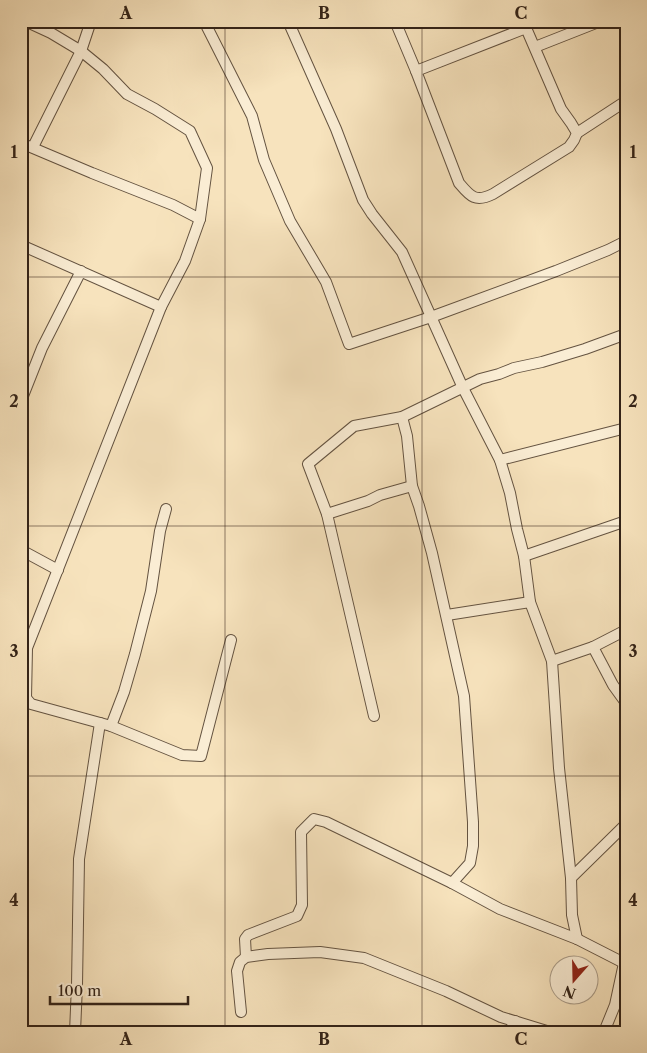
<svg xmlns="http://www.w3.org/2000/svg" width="647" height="1053" viewBox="0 0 647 1053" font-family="'Libre Caslon Text',serif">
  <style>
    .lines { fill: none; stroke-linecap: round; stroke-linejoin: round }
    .minor-casing { stroke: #645341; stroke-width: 12 }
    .minor { stroke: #faedd4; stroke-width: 10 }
    .grid { fill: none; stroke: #332318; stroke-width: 1; stroke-opacity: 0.55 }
    .neatline { fill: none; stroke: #332318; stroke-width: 2 }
    .grid-label { font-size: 16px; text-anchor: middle; font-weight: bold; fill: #332318 }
  </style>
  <rect width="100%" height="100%" fill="#f7e3bd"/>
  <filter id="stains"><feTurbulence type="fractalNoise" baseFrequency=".004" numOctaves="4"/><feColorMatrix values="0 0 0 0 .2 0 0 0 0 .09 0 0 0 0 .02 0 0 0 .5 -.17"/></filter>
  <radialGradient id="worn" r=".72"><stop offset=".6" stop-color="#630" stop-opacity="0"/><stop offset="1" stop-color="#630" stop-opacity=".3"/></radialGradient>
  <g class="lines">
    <g class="minor-casing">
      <g id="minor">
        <polyline points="25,21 51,33 81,51 103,69 127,94 155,109 190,131 207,168 200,219 185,261 161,307 27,648 26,698 31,704 111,726 182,755 201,756 231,640"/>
        <polyline points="204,21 252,116 264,160 290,221 326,282 349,344 431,317 556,271 608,250 626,241"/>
        <polyline points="288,21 336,129 363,200 372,214 402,252 463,388 500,460 510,493 517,529 524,556 530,602 552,661 559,768 571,878 572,915 577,939"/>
        <path d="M395 21 416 71 459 183C470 196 475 203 493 194L569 147 574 140 577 133 571 123 561 109 523 21"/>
        <polyline points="535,47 601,21"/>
        <polyline points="416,71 526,28"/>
        <polyline points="577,133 626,101"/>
        <polyline points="21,143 92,173 173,205 200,219"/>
        <polyline points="33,147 81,51 91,21"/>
        <polyline points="21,245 161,307"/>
        <polyline points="21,401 42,348 81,271"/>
        <polyline points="402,417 407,436 412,486 419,506 432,553 464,696 473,822 473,846 470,863 452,883"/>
        <polyline points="500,460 626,428"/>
        <polyline points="327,514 368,501 380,495 412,486"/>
        <polyline points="21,550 58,570"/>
        <polyline points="524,556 626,521"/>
        <polyline points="447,615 530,602"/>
        <polyline points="593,647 613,685 626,703"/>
        <polyline points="552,661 593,647 626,630"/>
        <polyline points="374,716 327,514 308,464 354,426 402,417 480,379 499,374 514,368 542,362 585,349 626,334"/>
        <polyline points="111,726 124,692 135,654 151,591 160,531 166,509"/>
        <polyline points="571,878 626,824"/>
        <polyline points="246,957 245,939 248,935 297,916 302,905 301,832 314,819 326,822 452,883 500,909 577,939 624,963"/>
        <polyline points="241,1012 237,971 240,962 246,957 268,954 320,952 364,958 446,991 501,1017 550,1032"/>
        <polyline points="75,1032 77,985 79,859 100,723"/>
        <polyline points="509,1032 515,1021"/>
        <polyline points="604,1032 615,1005 624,963 626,960"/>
      </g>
    </g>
    <use href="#minor" class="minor"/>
  </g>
  <path class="grid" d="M225 21V1032M422 21V1032M21 277H626M21 526H626M21 776H626"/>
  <rect width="647" height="1053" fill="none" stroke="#f7e3bd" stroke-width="55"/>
  <g transform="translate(574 980) rotate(200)"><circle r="24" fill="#faedd4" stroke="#aa9c89"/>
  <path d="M0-4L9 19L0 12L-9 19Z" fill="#8f2418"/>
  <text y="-8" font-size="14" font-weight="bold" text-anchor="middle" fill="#332318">N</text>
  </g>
  <path d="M50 996v8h138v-8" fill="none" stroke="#332318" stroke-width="2.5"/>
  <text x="58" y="996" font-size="15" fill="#332318" stroke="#faedd4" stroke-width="4" paint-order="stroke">100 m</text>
  <rect x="28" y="28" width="592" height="998" class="neatline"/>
  <g class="grid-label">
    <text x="126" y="19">A</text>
    <text x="324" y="19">B</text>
    <text x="521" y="19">C</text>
    <text x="14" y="158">1</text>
    <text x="633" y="158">1</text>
    <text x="14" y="407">2</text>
    <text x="633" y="407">2</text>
    <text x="14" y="657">3</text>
    <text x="633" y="657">3</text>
    <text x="14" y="906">4</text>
    <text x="633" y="906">4</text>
    <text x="126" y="1045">A</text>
    <text x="324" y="1045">B</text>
    <text x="521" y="1045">C</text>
  </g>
  <rect width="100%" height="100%" filter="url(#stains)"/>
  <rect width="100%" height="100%" fill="url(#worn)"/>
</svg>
